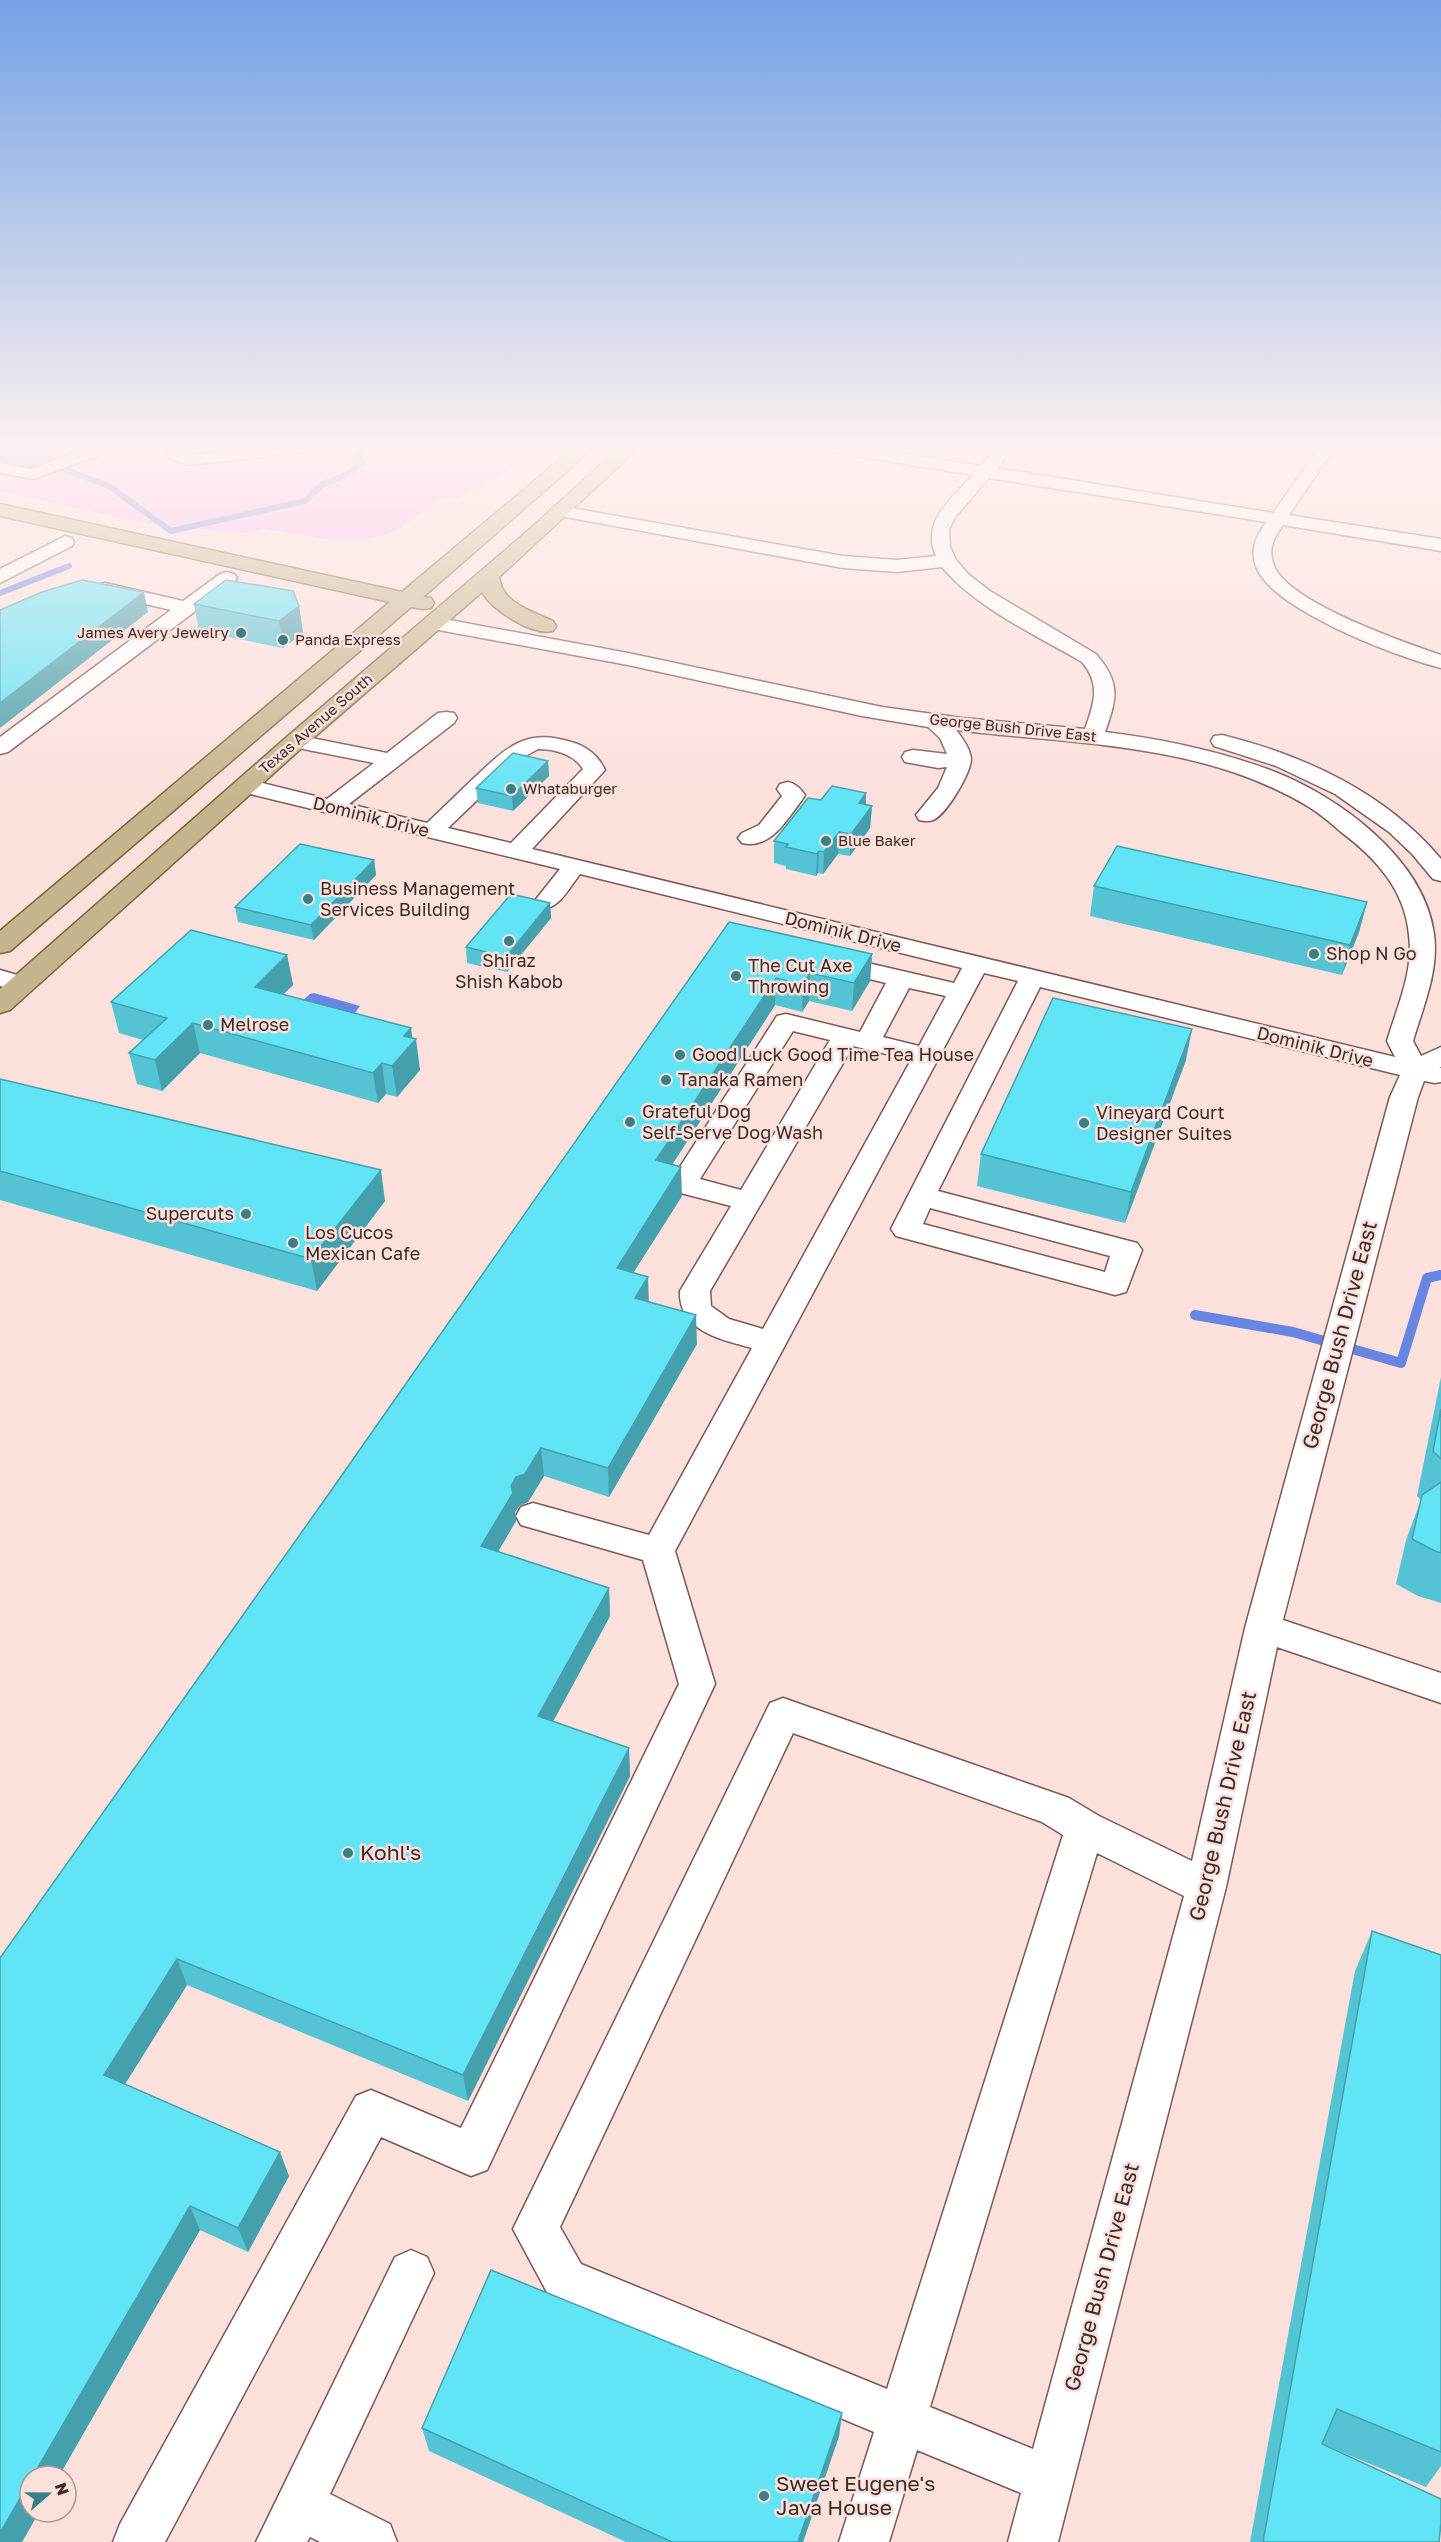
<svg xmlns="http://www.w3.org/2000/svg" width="1441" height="2542" viewBox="0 0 1441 2542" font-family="'Golos Text',sans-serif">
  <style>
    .green { fill: #ffb7fb }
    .water { fill: #6786e4 }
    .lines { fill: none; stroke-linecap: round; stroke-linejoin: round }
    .stream-far1 { stroke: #6786e4; stroke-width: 6 }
    .stream { stroke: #6786e4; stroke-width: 10 }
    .minor-casing { stroke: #7e5953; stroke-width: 3 }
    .major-casing { stroke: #7b653a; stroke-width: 3 }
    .minor { fill: #fff; fill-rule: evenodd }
    .major { fill: #c5b58e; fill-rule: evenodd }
    .wall { fill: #54c4d4 }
    .shaded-wall { fill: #45a0ad }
    .building { fill: #62e4f7; stroke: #45a0ad; stroke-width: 1.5 }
    .poi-dot { fill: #387f8a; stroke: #fbe0dc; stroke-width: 2 }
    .labels { text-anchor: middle; stroke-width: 5; stroke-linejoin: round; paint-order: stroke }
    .far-poi-label { font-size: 15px; fill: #3b2b28; stroke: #fbe0dc; text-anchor: start }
    .far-street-label { font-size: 15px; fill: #3b2b28; stroke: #fbe0dc }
    .street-label { font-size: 18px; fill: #3b2b28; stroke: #fbe0dc }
    .poi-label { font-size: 18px; fill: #3b2b28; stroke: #fbe0dc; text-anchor: start }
    .near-street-label { font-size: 21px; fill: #3b2b28; stroke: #fbe0dc }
    .near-poi-label { font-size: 21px; fill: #3b2b28; stroke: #fbe0dc; text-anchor: start }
  </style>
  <rect width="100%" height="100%" fill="#fbe0dc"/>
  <polygon class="green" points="0,445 546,445 530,458 461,497 440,499 394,532 362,540 331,540 265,529 246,533 149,524 0,491"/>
  <g class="water">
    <path d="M0 445H25L29 451 49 453 55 459C41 477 17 466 0 460Z"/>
    <polygon points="314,993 360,1006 348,1022 295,1007 310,994"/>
  </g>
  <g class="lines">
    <g class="stream-far1">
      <polyline points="66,470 109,486 171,531 305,501 321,485 345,475 362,463 357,452 368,445"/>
      <polyline points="0,593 69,566"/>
    </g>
    <polyline class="stream" points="1195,1315 1293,1332 1401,1363 1427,1278 1441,1275"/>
    <g class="minor-casing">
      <g id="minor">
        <polygon points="95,445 118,445 116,449 34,479 0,473 0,463 32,469"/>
        <polygon points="176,445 194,445 187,453 191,455 280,445 333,445 331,449 325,450 189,465 170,458 167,454"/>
        <path d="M811 445H850L981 466 999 445H1016L997 468 1273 513 1321 445H1337L1289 515 1441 539V551L1283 525C1273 539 1267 551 1275 568 1293 604 1403 642 1441 655V668C1397 657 1276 611 1257 569 1249 550 1256 537 1266 522L989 478 956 516 949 529 950 547 956 560 968 574 990 591 1096 654C1121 683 1117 698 1105 732 1161 739 1216 750 1270 770 1337 795 1424 858 1434 934 1439 971 1423 1007 1413 1041L1421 1056 1441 1047V1067L1439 1068H1441V1082L1435 1083 1424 1081 1418 1097 1283 1620 1441 1673V1703L1277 1647 1226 1887 1058 2542H1008L1021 2493 917 2450 889 2542H839L874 2432 549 2296 513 2229 770 1703 783 1698 1069 1798 1099 1816 1192 1861 1245 1628 1390 1097 1400 1075 1040 987 938 1191 1137 1243 1142 1250 1126 1292 1115 1295 896 1236 891 1229 1018 981 984 973 675 1551 715 1684 487 2170 471 2176 381 2137 165 2542H113L120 2524 356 2096 371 2090 461 2128 679 1684 643 1560 521 1525 516 1516 521 1507 533 1503 649 1535 752 1348C722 1340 678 1331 680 1291L731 1206 673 1191 669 1184 777 1016 786 1014 860 1032 886 983 824 968 820 963 824 958 833 955 954 983 962 968 580 874C568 889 558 913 536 908L533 903 560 869 238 791 235 786 238 781 246 779 327 799 374 763 288 746 285 741 288 736 296 735 387 753 438 713 446 712 454 713 457 718 454 723 349 804 427 823C443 808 458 793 474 778 505 749 525 727 571 742 586 746 598 755 605 770L532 849 1395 1057 1387 1041C1397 1007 1414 971 1409 935 1405 890 1376 858 1341 832 1331 823 1320 814 1309 807 1202 742 1076 745 956 730 962 738 970 748 971 759 971 773 946 815 933 820 928 822 924 821 919 820L916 815 938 788 947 767 938 768 905 762 902 757 905 752 913 750 947 754 940 738 928 727 862 716 628 665 433 629 426 627 423 623 426 619 433 617 628 653 882 707 962 718 1085 729C1094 704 1101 684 1082 662 1037 636 975 607 942 567L897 572 843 568 560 516 554 515 551 511 554 507 560 506 843 556 897 560 936 556C921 521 951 499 973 475L819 450 813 449ZM538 749C554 749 574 754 583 769L511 843 448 828 520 759ZM909 988 946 996 919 1046 883 1037ZM793 1031 830 1040 741 1190 700 1179ZM853 1046 911 1060 763 1329 729 1319 711 1306 710 1291ZM930 1208 1110 1256 1105 1272 923 1224ZM793 1733 1042 1822 1063 1835 887 2389 581 2264 560 2227ZM1097 1853 1184 1896 1033 2449 930 2407Z"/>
        <polygon points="65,536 72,538 74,542 72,546 0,583 0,569"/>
        <polygon points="227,572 234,574 237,578 234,582 8,752 0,754 0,737 171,610 98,593 95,589 98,585 105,583 183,601 220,574"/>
        <path d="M1222 735C1304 755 1386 793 1441 859V881L1433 879 1412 854 1389 832 1335 794 1276 766 1214 746 1211 741 1214 736Z"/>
        <path d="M788 782C796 784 800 788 805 795L802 800C787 819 771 850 742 843L738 838 742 833 759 825 782 796 777 789 780 784Z"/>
        <polygon points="0,970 31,979 35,984 31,989 22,992 0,986"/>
        <polygon points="411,2250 427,2257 434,2273 330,2494 390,2524 397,2542 320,2542 310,2537 307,2542 256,2542 395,2257"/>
      </g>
    </g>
    <g class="major-casing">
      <g id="major">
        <polygon points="577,445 597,445 423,597 431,598 434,603 431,608 423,609 411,607 10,951 0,953 0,931 390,602 0,516 0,504 402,592"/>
        <path d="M622 445H642L499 577C502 603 531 611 553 621L556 626 553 631C532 636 492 610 482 592L304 746 10 1010 0 1013V989L288 736 530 529Z"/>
      </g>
    </g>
    <use href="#minor" class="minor"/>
    <use href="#major" class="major"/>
  </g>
  <g class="wall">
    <polygon points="194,604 299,606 303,633 283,648 199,631"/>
    <polygon points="548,761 549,776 513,811 478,803 476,788"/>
    <polygon points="866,793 866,804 872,806 870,828 850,856 838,854 823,874 818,873 816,876 786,869 786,866 774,863 774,841 821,800"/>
    <polygon points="374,860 376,875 314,940 238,922 235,907"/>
    <polygon points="1094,886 1367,902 1359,932 1342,975 1090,916"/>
    <polygon points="550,903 551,918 507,972 467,963 466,947"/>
    <polygon points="729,922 872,954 870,981 852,1011 809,1001 802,1012 775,1005 672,1165 682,1196 633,1273 649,1302 697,1344 609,1497 544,1476 528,1502 519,1506 515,1512 516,1521 498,1552 609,1588 610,1616 553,1721 629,1748 630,1776 468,2101 187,1985 125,2084 289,2176 248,2252 200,2230 59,2476 30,2476 39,2512 22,2542 0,2542 0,1958 328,1495"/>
    <polygon points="287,955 293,985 283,994 412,1038 420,1070 397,1097 386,1094 378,1103 200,1053 162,1091 137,1084 129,1053 143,1040 119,1033 111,1002"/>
    <polygon points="1186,1060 1125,1223 977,1186 981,1154"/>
    <polygon points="0,1079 385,1201 317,1291 0,1200"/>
    <polygon points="1441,1377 1441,1603 1418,1596 1396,1584 1406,1540 1421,1500 1417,1496"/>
    <polygon points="1372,1931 1441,1955 1441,2466 1426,2487 1329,2447 1439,2542 1250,2542 1355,1971"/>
    <polygon points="842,2413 839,2436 803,2542 626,2542 429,2451 422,2428"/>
  </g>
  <g class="shaded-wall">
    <polygon points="144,592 148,612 0,728 0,703"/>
    <polygon points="299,606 303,633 283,648 279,621"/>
    <polygon points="548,761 549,776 513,811 512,796"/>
    <polygon points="866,793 865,814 872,806 870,828 850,856 851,834 859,803"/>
    <polygon points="839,832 838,854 823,874 824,852"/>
    <polygon points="819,851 818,873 816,876 817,854"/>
    <polygon points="374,860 376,875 314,940 311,925"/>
    <polygon points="1367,902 1359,932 1342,975 1350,945"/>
    <polygon points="550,903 551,918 507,972 506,957"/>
    <polygon points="872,954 870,981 852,1011 854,983"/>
    <polygon points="287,955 293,985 260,1017 255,987"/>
    <polygon points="810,973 809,1001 802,1012 803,984"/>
    <polygon points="776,978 775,1005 657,1188 656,1160"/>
    <polygon points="193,1023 200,1053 162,1091 155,1060"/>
    <polygon points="411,1028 413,1043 416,1039 420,1070 397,1097 392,1066 404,1036"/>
    <polygon points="1192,1029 1186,1060 1125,1223 1131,1192"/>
    <polygon points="382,1063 386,1094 378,1103 373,1073"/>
    <polygon points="681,1167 682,1196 618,1297 617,1268"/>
    <polygon points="381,1170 385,1201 317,1291 311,1259"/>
    <polygon points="648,1277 649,1305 635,1298"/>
    <polygon points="696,1315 697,1344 609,1497 608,1468"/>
    <polygon points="541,1448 544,1476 528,1502 519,1506 515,1512 516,1521 484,1575 481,1546 516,1477"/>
    <polygon points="609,1588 610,1616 541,1744 538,1716"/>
    <polygon points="629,1748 630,1776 468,2101 463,2075"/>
    <polygon points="177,1959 187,1985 115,2100 104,2075"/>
    <polygon points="280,2152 289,2176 248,2252 238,2228"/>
    <polygon points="190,2206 200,2230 59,2476 33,2476"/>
    <polygon points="842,2413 839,2436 803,2542 798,2542"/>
    <polygon points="30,2481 30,2512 39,2512 22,2542 0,2542 0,2533"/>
  </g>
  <g class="building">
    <polygon points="82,580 144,592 0,703 0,610 42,592"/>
    <polygon points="226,580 293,591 299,606 279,621 194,604"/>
    <polygon points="513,753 548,761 512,796 476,788"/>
    <polygon points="832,786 866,793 859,803 872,806 851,834 839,832 824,852 819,851 817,854 786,847 788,844 774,841 808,798 821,800"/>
    <polygon points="300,844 374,860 311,925 235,907"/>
    <polygon points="1117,846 1367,902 1350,945 1094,886"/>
    <polygon points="511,894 550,903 506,957 466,947"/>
    <polygon points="729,922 872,954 854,983 810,973 803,984 776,978 656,1160 681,1167 617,1268 648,1277 635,1298 696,1315 608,1468 541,1448 525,1474 516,1477 511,1486 513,1493 481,1546 609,1588 538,1716 629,1748 463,2075 177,1959 104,2075 280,2152 238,2228 190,2206 33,2476 30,2476 30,2481 0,2533 0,1958 328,1495"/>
    <polygon points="191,930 287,955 255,987 411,1028 404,1036 416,1039 392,1066 382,1063 373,1073 193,1023 155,1060 129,1053 167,1018 111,1002"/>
    <polygon points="1053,998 1192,1029 1131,1192 981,1154"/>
    <polygon points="0,1079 381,1170 311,1259 0,1171"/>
    <polygon points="1441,1409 1441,1459 1433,1451"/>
    <polygon points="1441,1482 1441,1553 1435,1551 1412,1539 1422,1495"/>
    <polygon points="1372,1931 1441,1955 1441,2452 1337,2409 1322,2444 1441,2499 1441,2523 1439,2542 1263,2542"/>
    <polygon points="491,2270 842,2413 798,2542 672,2542 422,2428"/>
  </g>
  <linearGradient id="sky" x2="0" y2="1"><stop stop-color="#74a2e6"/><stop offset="0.56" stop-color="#fdf1ef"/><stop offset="1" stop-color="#fdf1ef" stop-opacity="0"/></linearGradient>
  <rect width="1441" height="801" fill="url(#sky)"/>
  <g class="poi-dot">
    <circle cx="241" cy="633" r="6"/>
    <circle cx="283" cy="640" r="6"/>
    <circle cx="511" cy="789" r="6"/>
    <circle cx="826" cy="841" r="6"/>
    <circle cx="308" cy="899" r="6"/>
    <circle cx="509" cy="941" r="6"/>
    <circle cx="1314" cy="954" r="6"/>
    <circle cx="736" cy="976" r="6"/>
    <circle cx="208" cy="1025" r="6"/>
    <circle cx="680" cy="1055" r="6"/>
    <circle cx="666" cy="1080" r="6"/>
    <circle cx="630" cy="1122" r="6"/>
    <circle cx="1084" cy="1123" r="6"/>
    <circle cx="246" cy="1214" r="6"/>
    <circle cx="293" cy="1243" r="6"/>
    <circle cx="348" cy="1853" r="6"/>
    <circle cx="764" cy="2496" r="6"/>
  </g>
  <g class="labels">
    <g class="far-poi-label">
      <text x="229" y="638" text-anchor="end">James Avery Jewelry</text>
      <text x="295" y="645">Panda Express</text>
      <text x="523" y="794">Whataburger</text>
      <text x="838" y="846">Blue Baker</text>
    </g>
    <g class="far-street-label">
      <text transform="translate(316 724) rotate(-41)" y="5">Texas Avenue South</text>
      <text transform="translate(1013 728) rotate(6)" y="5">George Bush Drive East</text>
    </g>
    <g class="street-label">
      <text transform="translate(371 817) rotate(14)" y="6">Dominik Drive</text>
      <text transform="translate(843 932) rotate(14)" y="6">Dominik Drive</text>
      <text transform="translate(1315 1047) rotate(14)" y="6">Dominik Drive</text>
    </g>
    <g class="poi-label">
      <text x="320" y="895">Business Management<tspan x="320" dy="21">Services Building</tspan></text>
      <text x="1326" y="960">Shop N Go</text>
      <text x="509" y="967" text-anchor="middle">Shiraz<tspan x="509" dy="21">Shish Kabob</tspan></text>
      <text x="748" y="972">The Cut Axe<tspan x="748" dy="21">Throwing</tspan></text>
      <text x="220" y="1031">Melrose</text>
      <text x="692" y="1061">Good Luck Good Time Tea House</text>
      <text x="678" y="1086">Tanaka Ramen</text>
      <text x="642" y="1118">Grateful Dog<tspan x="642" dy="21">Self-Serve Dog Wash</tspan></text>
      <text x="1096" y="1119">Vineyard Court<tspan x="1096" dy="21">Designer Suites</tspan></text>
      <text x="234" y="1220" text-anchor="end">Supercuts</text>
      <text x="305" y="1239">Los Cucos<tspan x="305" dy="21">Mexican Cafe</tspan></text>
    </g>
    <g class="near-street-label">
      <text transform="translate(1340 1335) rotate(-75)" y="7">George Bush Drive East</text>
      <text transform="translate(1223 1806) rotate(-77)" y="7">George Bush Drive East</text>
      <text transform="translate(1102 2277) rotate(-75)" y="7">George Bush Drive East</text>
    </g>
    <g class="near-poi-label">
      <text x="360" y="1860">Kohl's</text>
      <text x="776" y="2491">Sweet Eugene's<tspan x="776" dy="24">Java House</tspan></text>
    </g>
  </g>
  <g transform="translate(48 2494) rotate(70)"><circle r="28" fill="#fbe0dc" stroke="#ae9894" stroke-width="1.5"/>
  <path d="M0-4.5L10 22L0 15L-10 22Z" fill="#387f8a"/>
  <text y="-9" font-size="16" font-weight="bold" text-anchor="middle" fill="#3b2b28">N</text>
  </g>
</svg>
